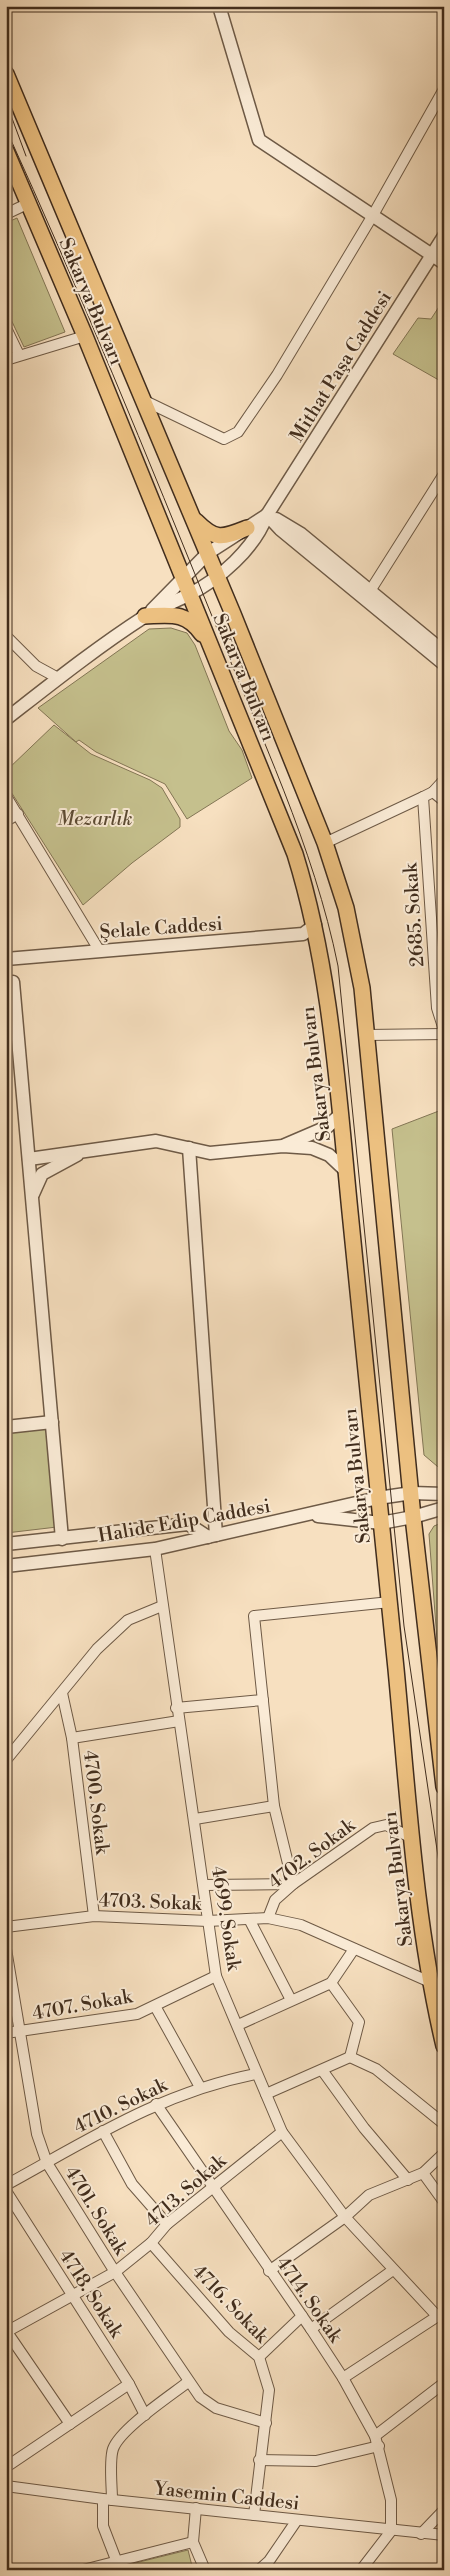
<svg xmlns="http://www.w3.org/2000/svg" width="450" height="2576" viewBox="0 0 450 2576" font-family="'Libre Bodoni',serif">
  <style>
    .green { fill: #c5c08d; stroke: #837655 }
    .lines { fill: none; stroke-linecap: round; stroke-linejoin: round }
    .minor-casing { stroke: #6e5a46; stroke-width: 12 }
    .tertiary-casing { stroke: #6e5a46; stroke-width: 15 }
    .primary-casing { stroke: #412d1d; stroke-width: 18 }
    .minor { stroke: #faebd6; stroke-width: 10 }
    .tertiary { stroke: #faebd6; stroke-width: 12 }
    .primary { stroke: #ecc080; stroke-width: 15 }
    .tram { stroke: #412d1d; stroke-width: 1 }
    .labels { text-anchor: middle; stroke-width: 4; stroke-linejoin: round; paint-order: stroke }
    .street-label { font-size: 19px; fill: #412d1d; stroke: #faebd6 }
    .park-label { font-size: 19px; font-style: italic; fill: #5b4a33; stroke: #faebd6 }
  </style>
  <rect width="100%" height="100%" fill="#f7e0c0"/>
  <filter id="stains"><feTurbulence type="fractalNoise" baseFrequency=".004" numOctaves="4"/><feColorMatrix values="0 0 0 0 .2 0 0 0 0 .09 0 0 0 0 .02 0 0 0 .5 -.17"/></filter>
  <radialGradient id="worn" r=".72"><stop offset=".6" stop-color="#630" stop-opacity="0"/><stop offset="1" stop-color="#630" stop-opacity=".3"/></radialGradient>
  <g class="green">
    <polygon points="17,218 65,332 24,347 6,309 6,223"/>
    <polygon points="444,299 444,383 393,354 418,318 431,319"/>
    <polygon points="171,628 187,633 195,645 229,731 242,750 252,778 187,819 165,784 96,752 79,740 76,742 38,708 149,629"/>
    <polygon points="54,725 91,754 150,780 162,788 180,819 180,827 132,863 83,905 6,784 6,771"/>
    <polygon points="444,1109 444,1472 424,1455 392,1129"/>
    <polygon points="44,1424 48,1429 57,1527 6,1533 6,1428"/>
    <polygon points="444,1522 444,1693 441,1693 429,1534 434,1526"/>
    <polygon points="188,2550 193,2570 129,2570 127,2565"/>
  </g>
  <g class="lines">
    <g class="minor-casing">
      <g id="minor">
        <polyline points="6,214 29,203"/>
        <polyline points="6,328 19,355"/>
        <polyline points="6,360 85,336"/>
        <polyline points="143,400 224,439 238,432 277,375 373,215 444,89"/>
        <polyline points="370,591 444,474"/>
        <polyline points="6,636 36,666 58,678"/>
        <polyline points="433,792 444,801"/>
        <polyline points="6,796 99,950"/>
        <polyline points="423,797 437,1008 444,1030"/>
        <polyline points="6,821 18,814"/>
        <polyline points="325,843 423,797 433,792 444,780"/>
        <polyline points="367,1035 444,1034"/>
        <polyline points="155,1549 216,1976 282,2132 345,2217 438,2317"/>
        <polyline points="62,1693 72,1738 94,1916"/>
        <polyline points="176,1708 263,1700"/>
        <polyline points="72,1738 179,1721"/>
        <polyline points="6,1760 97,1649 128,1620 162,1606"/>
        <polyline points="195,1819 274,1806"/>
        <polyline points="204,1885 293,1884 274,1806 254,1616 390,1602"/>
        <polyline points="268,1918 275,1900 293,1884 373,1828 386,1825 412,1838"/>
        <polyline points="249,1919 291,2000"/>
        <polyline points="6,1927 94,1916 208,1921 268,1918 301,1925 430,1982"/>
        <polyline points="6,1949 37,2134 47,2163 115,2272 200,2397 216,2408 266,2423"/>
        <polyline points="331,1983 359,2022 350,2057"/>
        <polyline points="155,2006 200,2087"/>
        <polyline points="238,2025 331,1983 354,1949"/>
        <polyline points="6,2033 137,2014 216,1976"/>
        <polyline points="350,2057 376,2069 444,2124"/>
        <polyline points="322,2070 364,2128 408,2180"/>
        <polyline points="266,2094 350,2057"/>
        <polyline points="156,2104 311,2329 343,2378 375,2436 391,2500 391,2531 361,2570"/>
        <polyline points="103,2131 132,2184 167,2224"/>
        <polyline points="423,2173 444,2202"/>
        <path d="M6 2185C90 2139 160 2093 256 2074"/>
        <polyline points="6,2191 129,2384 145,2415"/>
        <polyline points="151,2243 229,2332 259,2357 269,2390 254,2515"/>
        <polyline points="269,2271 345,2217 369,2195 423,2173 444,2153"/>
        <polyline points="311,2329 393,2270"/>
        <polyline points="6,2332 115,2272 151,2243 167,2224 282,2132"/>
        <polyline points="7,2332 70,2424"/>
        <polyline points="259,2357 302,2316"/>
        <polyline points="343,2378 444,2312"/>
        <polyline points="375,2436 444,2383"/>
        <polyline points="259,2460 316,2461 379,2446"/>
        <polyline points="6,2467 129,2384"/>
        <polyline points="6,2486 103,2499 444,2535"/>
        <polyline points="103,2499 103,2526 120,2570"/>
        <path d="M112 2500C112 2487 109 2461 113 2449 120 2429 170 2396 188 2382"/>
        <polyline points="196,2508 193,2542 205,2570"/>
        <polyline points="421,2534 444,2510"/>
        <polyline points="83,2570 193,2542"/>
        <polyline points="259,2570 269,2561 297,2520"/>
      </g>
    </g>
    <g class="tertiary-casing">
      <g id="tertiary">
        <polyline points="219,6 259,140 444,263"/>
        <polyline points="267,515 280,529 444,664"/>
        <polyline points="276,519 301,534 444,652"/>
        <polyline points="152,610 208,553 267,515"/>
        <path d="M6 719C51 684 96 648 144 617 158 608 174 602 188 595 220 579 254 549 267 515L444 236"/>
        <polyline points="6,959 303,934 315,925"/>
        <polyline points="6,983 13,982 62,1539"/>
        <polyline points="285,1145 327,1127 341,1114"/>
        <polyline points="189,1148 216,1535"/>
        <polyline points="29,1159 156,1141 210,1153 283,1146 312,1148 329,1155 346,1171"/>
        <polyline points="33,1194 42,1174 77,1155"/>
        <polyline points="6,1427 52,1422"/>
        <polyline points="318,1516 381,1523 413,1517 444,1508"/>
        <polyline points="6,1544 188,1524 208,1537"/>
        <polyline points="6,1566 155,1549 378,1498 412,1493 444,1494"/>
      </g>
    </g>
    <g class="primary-casing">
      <g id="primary">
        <polyline points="6,74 233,614 325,843 346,908 362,988 413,1517 444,1787"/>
        <path d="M6 151 85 336 295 854C331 970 338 1092 350 1212 365 1364 382 1516 396 1669 408 1795 415 1923 444 2046"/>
        <path d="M196 521C216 541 222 538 247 528"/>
        <path d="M145 616C170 615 186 611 202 634"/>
      </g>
    </g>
    <use href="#minor" class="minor"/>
    <use href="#tertiary" class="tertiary"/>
    <use href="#primary" class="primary"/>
    <g class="tram">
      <polyline points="6,102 26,156"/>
      <path d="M6 129C80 291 147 456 214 621 259 733 314 847 338 966L404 1626 444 1897"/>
    </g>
  </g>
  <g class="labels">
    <g class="street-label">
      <text transform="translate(92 301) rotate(67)" y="7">Sakarya Bulvarı</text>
      <text transform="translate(340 366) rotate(-58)" y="7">Mithat Paşa Caddesi</text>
      <text transform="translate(245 677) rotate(68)" y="7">Sakarya Bulvarı</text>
      <text transform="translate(413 915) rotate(-94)" y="7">2685. Sokak</text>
      <text transform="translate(161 927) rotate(-4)" y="7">Şelale Caddesi</text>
      <text transform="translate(315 1074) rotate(-97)" y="7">Sakarya Bulvarı</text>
      <text transform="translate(356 1476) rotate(-96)" y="7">Sakarya Bulvarı</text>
      <text transform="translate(184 1520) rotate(-10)" y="7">Halide Edip Caddesi</text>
      <text transform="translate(97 1802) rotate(83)" y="7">4700. Sokak</text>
      <text transform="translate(311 1853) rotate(-37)" y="7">4702. Sokak</text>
      <text transform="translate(397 1879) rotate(-97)" y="7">Sakarya Bulvarı</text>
      <text transform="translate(150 1901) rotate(2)" y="7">4703. Sokak</text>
      <text transform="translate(227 1918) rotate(81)" y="7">4699. Sokak</text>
      <text transform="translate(82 2004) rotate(-10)" y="7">4707. Sokak</text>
      <text transform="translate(120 2105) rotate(-26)" y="7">4710. Sokak</text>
      <text transform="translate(185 2190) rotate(-41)" y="7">4713. Sokak</text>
      <text transform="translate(97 2210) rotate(58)" y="7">4701. Sokak</text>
      <text transform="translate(92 2293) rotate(57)" y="7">4718. Sokak</text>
      <text transform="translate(310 2299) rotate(55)" y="7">4714. Sokak</text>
      <text transform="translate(231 2303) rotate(46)" y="7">4716. Sokak</text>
      <text transform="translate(227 2495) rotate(6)" y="7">Yasemin Caddesi</text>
    </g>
    <g class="park-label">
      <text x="95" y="825">Mezarlık</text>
    </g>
  </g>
  <rect width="450" height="2576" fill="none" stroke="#f7e0c0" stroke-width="25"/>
  <rect x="8" y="8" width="435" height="2561" fill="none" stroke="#412d1d" stroke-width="2.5"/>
  <rect x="12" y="12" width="425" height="2551" fill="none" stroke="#412d1d"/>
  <rect width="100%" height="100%" filter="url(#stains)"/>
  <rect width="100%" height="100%" fill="url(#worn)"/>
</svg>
